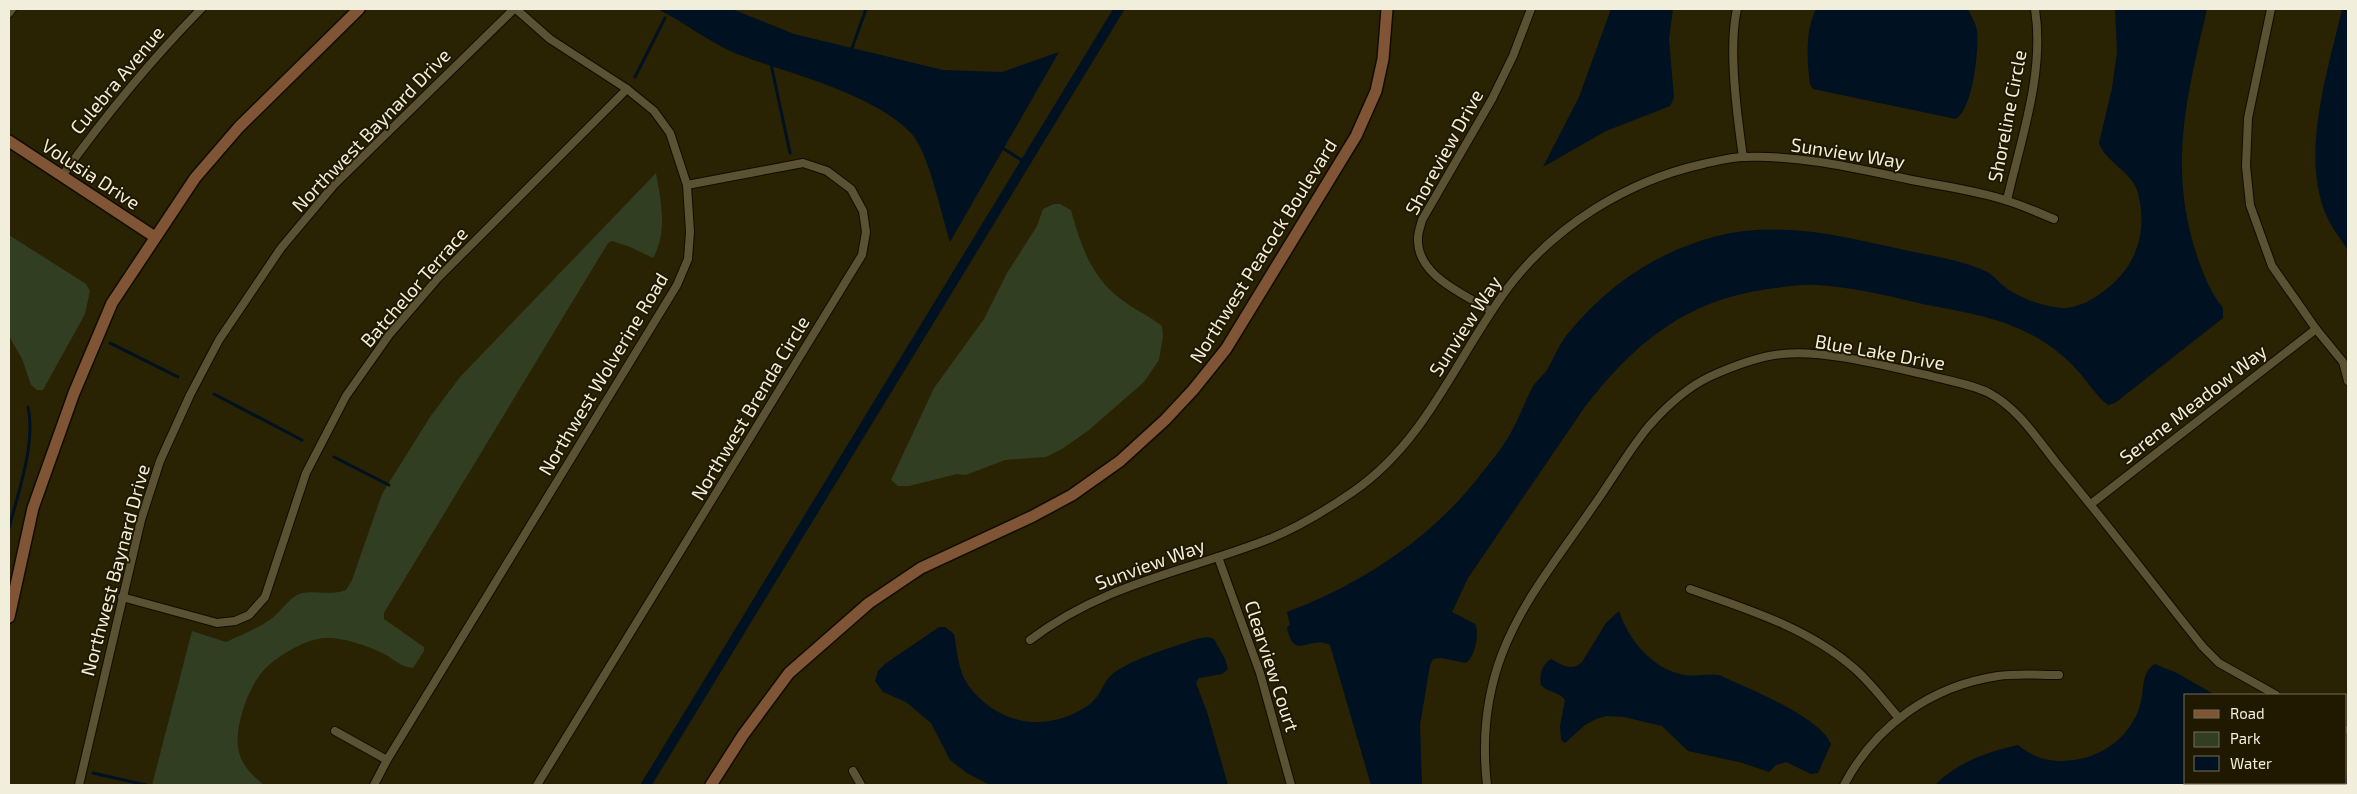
<svg xmlns="http://www.w3.org/2000/svg" width="2357" height="794" viewBox="0 0 2357 794" font-family="'Exo 2',sans-serif">
  <style>
    .green { fill: #323e21 }
    .water { fill: #001121 }
    .lines { fill: none; stroke-linecap: round; stroke-linejoin: round }
    .stream { stroke: #001121; stroke-width: 3 }
    .canal { stroke: #001121; stroke-width: 10 }
    .street-casing { stroke: #110c00; stroke-width: 10 }
    .secondary-casing { stroke: #110c00; stroke-width: 14 }
    .street { stroke: #5a5233; stroke-width: 8 }
    .secondary { stroke: #805535; stroke-width: 11 }
    .labels { text-anchor: middle; stroke-width: 4; stroke-linejoin: round; paint-order: stroke }
    .street-label { font-size: 19px; fill: #f2eedc; stroke: #201900 }
  </style>
  <rect width="100%" height="100%" fill="#292203"/>
  <g class="green">
    <path d="M656 173C661 201 668 232 653 258L630 247 612 241 608 243 384 613V619L424 647V651L413 668C400 667 393 658 382 653 366 645 342 637 324 638 305 639 276 657 264 670 248 687 233 729 239 752 243 767 253 776 264 785H152L192 631 226 642C241 635 257 629 271 619 280 612 287 601 297 595 309 588 328 597 346 590L352 580 382 494 430 417 460 377Z"/>
    <path d="M1054 204H1060L1071 210C1080 244 1092 279 1122 300 1135 310 1150 316 1162 326L1163 336 1159 360 1144 382 1089 430 1062 449 1046 457 1005 460 966 475 957 474 909 486H898L891 480 934 388 984 319 1007 273 1037 226 1043 209Z"/>
    <polygon points="9,235 86,284 90,291 85,314 43,390 37,390 31,385 22,359 9,336"/>
  </g>
  <g class="water">
    <path d="M658 9H732L794 34 943 70 1002 72 1059 52 950 242C941 214 929 151 910 132 872 93 788 73 737 54 712 44 683 22 658 9Z"/>
    <polygon points="1611,9 1673,9 1669,39 1674,98 1670,106 1606,131 1543,167 1579,97"/>
    <path d="M1816 9H1968C1971 16 1976 23 1977 31 1979 50 1973 108 1956 119L1813 89 1810 84C1807 59 1805 32 1816 9Z"/>
    <path d="M2115 9H2207C2187 96 2168 165 2196 253 2203 273 2210 292 2223 308V318L2115 403 2108 405C2096 396 2088 382 2078 371 2066 357 2050 345 2034 336 1998 316 1957 311 1918 303 1885 295 1851 287 1817 285 1802 284 1784 287 1768 289 1686 300 1633 344 1584 408L1468 578 1452 612 1475 624C1480 633 1475 657 1466 663L1441 658 1433 659 1430 665 1420 725 1422 785H1371L1330 645C1308 635 1295 662 1287 628L1290 624 1287 612C1362 584 1432 538 1481 474 1491 462 1501 449 1509 436 1518 421 1524 404 1532 388 1536 381 1542 377 1547 370 1555 356 1560 342 1571 330 1609 284 1659 251 1717 236 1782 220 1845 237 1909 251 1933 256 1960 260 1983 270 1993 274 1997 281 2005 287 2020 299 2048 308 2066 308 2080 307 2093 299 2104 291 2136 268 2148 232 2138 193 2132 171 2106 163 2099 143L2112 88 2117 52Z"/>
    <path d="M2342 9H2348V251C2342 240 2333 230 2328 219 2299 156 2328 72 2342 9Z"/>
    <path d="M1619 611C1628 639 1652 669 1684 675 1695 677 1707 673 1719 675 1747 688 1819 716 1831 744L1818 773 1811 774 1786 762 1776 765 1769 772 1743 763 1688 751 1662 726 1624 717 1606 716 1596 719 1585 725 1565 743 1561 740 1560 726 1565 700C1559 691 1548 693 1541 685 1539 676 1542 664 1551 659 1562 665 1572 672 1582 662L1606 623Z"/>
    <path d="M939 627H945L954 634C957 650 958 671 968 685 998 726 1049 734 1090 704 1102 695 1103 680 1115 672 1137 657 1171 648 1196 639L1208 637 1214 639 1225 659 1228 669 1222 674 1199 678 1196 683 1207 712 1228 785H990L967 773 950 760 931 723 906 702 883 692 875 681 878 671 885 664Z"/>
    <path d="M2155 664 2177 673 2215 695H2186V783H2346V774L2348 776V785H1935C1958 762 1987 752 2018 745 2051 775 2111 760 2132 723 2135 718 2139 711 2140 705 2145 690 2140 673 2155 664Z"/>
  </g>
  <g class="lines">
    <g class="stream">
      <polyline points="851,51 866,9"/>
      <polyline points="771,64 790,153"/>
      <polyline points="635,77 665,18"/>
      <polyline points="1001,147 1026,163"/>
      <polyline points="110,343 178,377"/>
      <polyline points="214,394 302,440"/>
      <polyline points="334,457 389,485"/>
      <path d="M9 528C18 493 36 443 28 407"/>
      <polyline points="93,773 146,785"/>
    </g>
    <polyline class="canal" points="646,785 1119,9"/>
    <g class="street-casing">
      <g id="street">
        <path d="M1737 9C1728 48 1737 115 1743 157"/>
        <polyline points="2271,9 2248,118 2246,166 2250,205 2272,266 2316,329 2343,362 2348,381"/>
        <polyline points="9,13 12,9"/>
        <path d="M62 176C105 116 150 61 201 9"/>
        <path d="M2007 200C2021 139 2045 72 2035 9"/>
        <path d="M1491 311C1465 294 1416 276 1418 238 1418 232 1421 225 1422 220L1492 99 1513 56 1531 9"/>
        <polyline points="2091,504 2316,329"/>
        <polyline points="1218,557 1260,673 1291,785"/>
        <path d="M1690 589C1747 609 1809 628 1855 669 1871 683 1884 701 1898 717"/>
        <polyline points="122,597 217,623 235,621 249,615 265,597 306,473 346,396 389,335 438,278 627,89"/>
        <path d="M1030 640C1105 583 1185 572 1269 539 1299 527 1328 509 1354 491 1427 440 1456 358 1507 289 1554 226 1627 181 1703 164 1717 161 1731 157 1745 157 1800 155 1854 168 1907 179 1940 186 1976 190 2008 201 2024 206 2039 213 2054 219"/>
        <polyline points="2346,730 2348,730"/>
        <polyline points="335,731 387,760"/>
        <polyline points="853,771 861,785"/>
        <polyline points="79,785 141,520 160,461 190,395 219,340 281,248 334,185 514,9"/>
        <polyline points="374,785 387,760 677,285 688,259 690,232 687,185 670,133 654,111 627,89 550,39 516,9"/>
        <polyline points="537,785 862,255 866,232 863,211 851,189 827,171 803,163 687,185"/>
        <path d="M1487 785C1482 741 1486 696 1502 654 1522 601 1560 555 1592 508 1611 482 1628 451 1649 426 1665 408 1686 388 1709 377 1731 367 1758 356 1783 354 1823 349 1890 367 1931 376 1950 381 1971 384 1989 393 2018 408 2038 440 2058 465 2108 525 2155 587 2203 647L2219 663 2276 695"/>
        <path d="M1844 785C1875 726 1931 686 1998 676 2017 673 2039 675 2059 675"/>
      </g>
    </g>
    <g class="secondary-casing">
      <g id="secondary">
        <polyline points="9,141 155,237"/>
        <polyline points="9,617 33,508 74,393 112,303 195,178 239,127 359,9"/>
        <polyline points="711,785 743,735 789,673 869,603 921,568 1033,516 1072,495 1120,461 1165,420 1193,390 1226,349 1356,136 1376,91 1383,59 1387,9"/>
      </g>
    </g>
    <use href="#street" class="street"/>
    <use href="#secondary" class="secondary"/>
  </g>
  <g class="labels">
    <g class="street-label">
      <text transform="translate(117 80) rotate(-50)" y="7">Culebra Avenue</text>
      <text transform="translate(2007 116) rotate(-79)" y="7">Shoreline Circle</text>
      <text transform="translate(371 130) rotate(-46)" y="7">Northwest Baynard Drive</text>
      <text transform="translate(1444 152) rotate(-61)" y="7">Shoreview Drive</text>
      <text transform="translate(1848 153) rotate(9)" y="7">Sunview Way</text>
      <text transform="translate(91 174) rotate(33)" y="7">Volusia Drive</text>
      <text transform="translate(1263 251) rotate(-58)" y="7">Northwest Peacock Boulevard</text>
      <text transform="translate(414 287) rotate(-49)" y="7">Batchelor Terrace</text>
      <text transform="translate(1465 326) rotate(-57)" y="7">Sunview Way</text>
      <text transform="translate(1880 352) rotate(10)" y="7">Blue Lake Drive</text>
      <text transform="translate(603 374) rotate(-59)" y="7">Northwest Wolverine Road</text>
      <text transform="translate(2193 404) rotate(-38)" y="7">Serene Meadow Way</text>
      <text transform="translate(750 408) rotate(-59)" y="7">Northwest Brenda Circle</text>
      <text transform="translate(1150 564) rotate(-20)" y="7">Sunview Way</text>
      <text transform="translate(115 570) rotate(-75)" y="7">Northwest Baynard Drive</text>
      <text transform="translate(1272 666) rotate(72)" y="7">Clearview Court</text>
    </g>
  </g>
  <rect width="2357" height="794" fill="none" stroke="#f2eedc" stroke-width="20"/>
  <rect x="2184" y="694" width="162" height="90" fill="#201900" stroke="#746e58"/>
  <rect x="2194" y="710" width="25" height="8" fill="#805535" stroke="#746e58"/>
  <text x="2230" y="719" font-size="15" fill="#f2eedc">Road</text>
  <rect x="2194" y="732" width="25" height="15" fill="#323e21" stroke="#746e58"/>
  <text x="2230" y="744" font-size="15" fill="#f2eedc">Park</text>
  <rect x="2194" y="756" width="25" height="15" fill="#001121" stroke="#746e58"/>
  <text x="2230" y="769" font-size="15" fill="#f2eedc">Water</text>
</svg>
